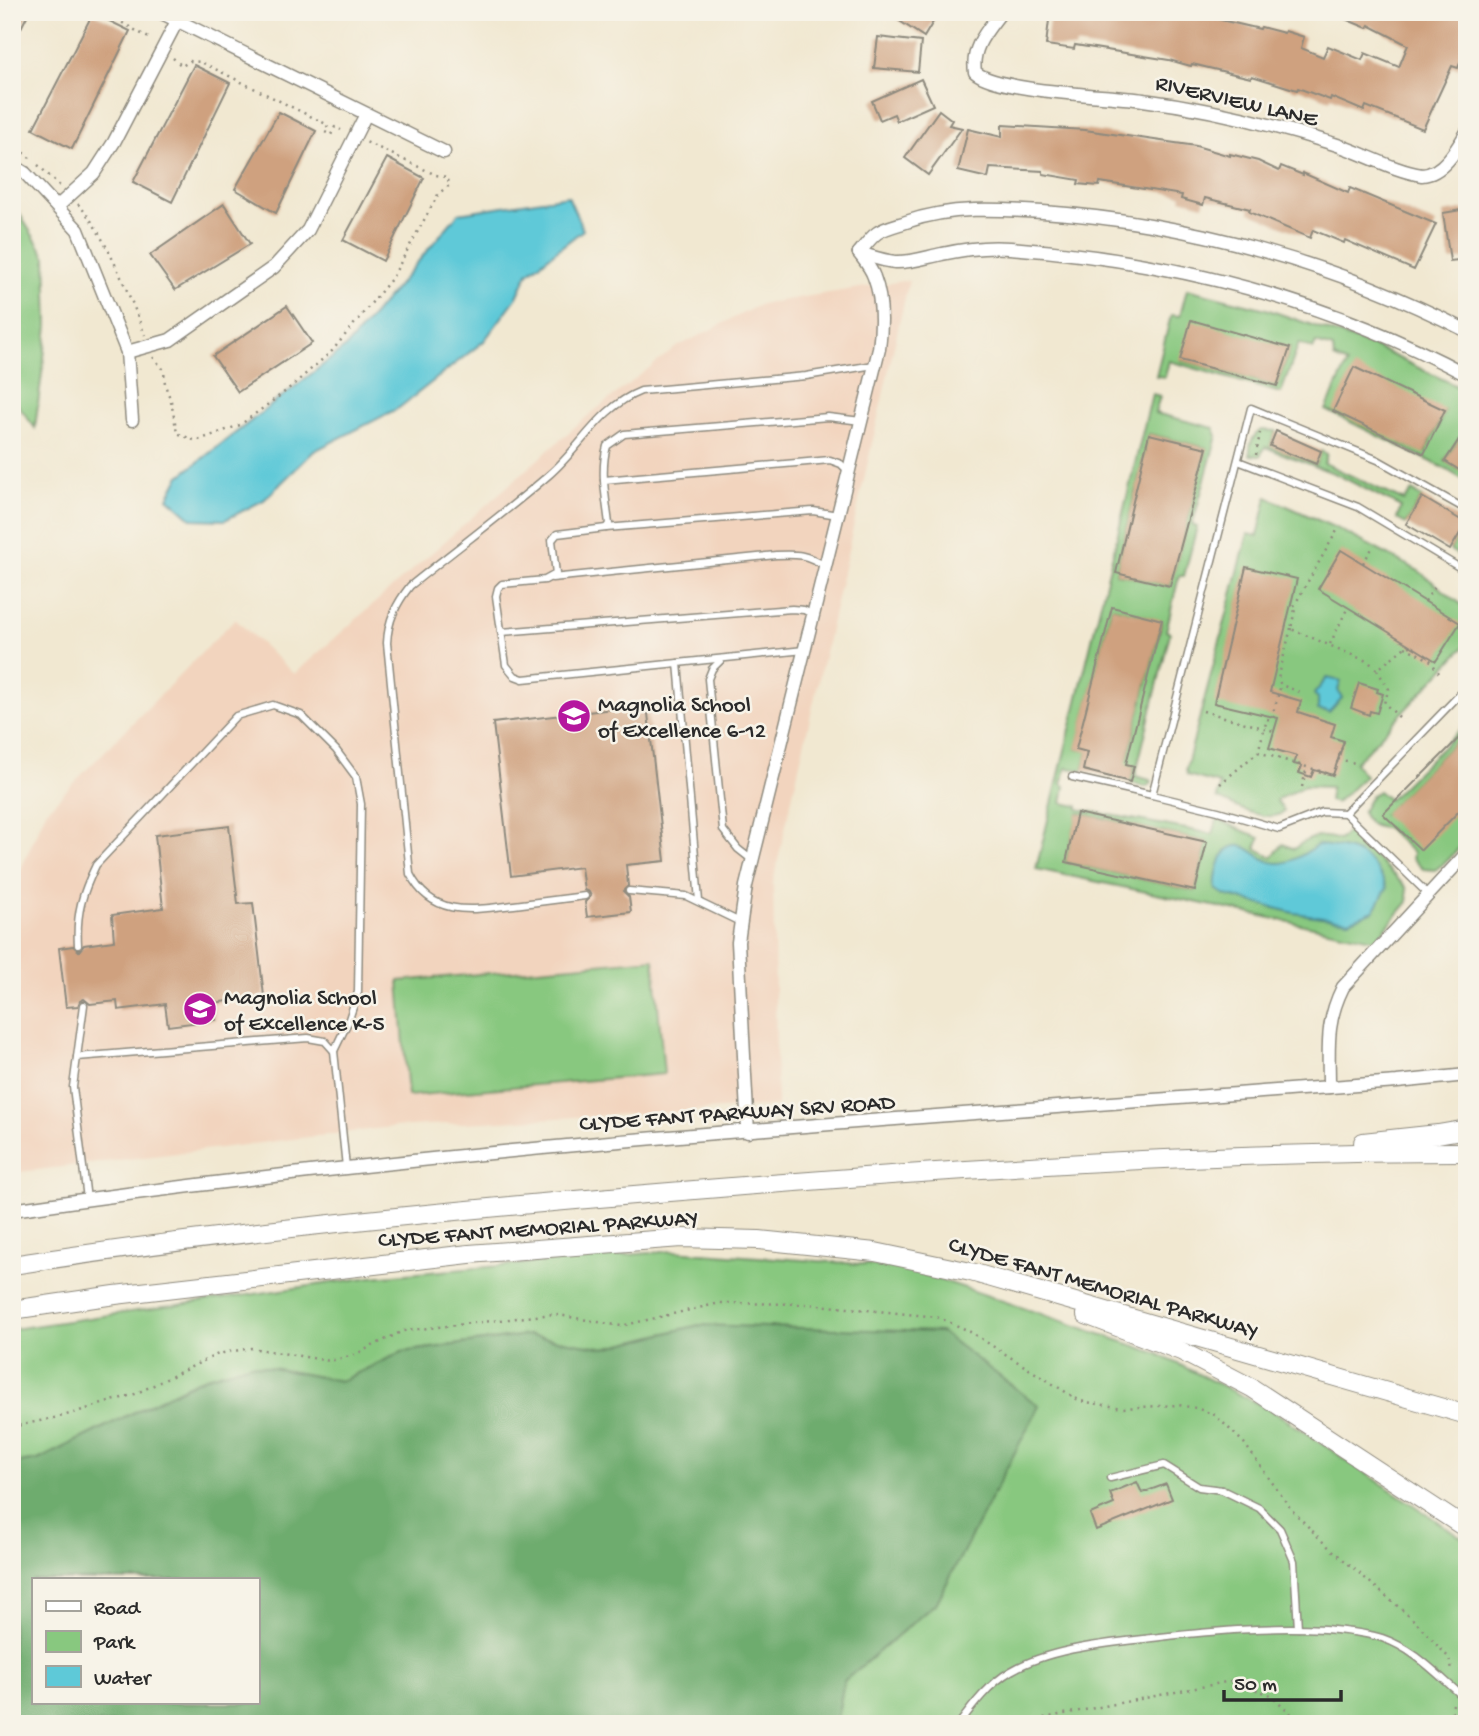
<svg xmlns="http://www.w3.org/2000/svg" width="1479" height="1736" viewBox="0 0 1479 1736" font-family="'Gochi Hand',sans-serif">
  <style>
    .built { fill: #f2d4be }
    .green { fill: #88c87f; stroke: #5a7a55; stroke-width: 2; fill-rule: evenodd }
    .forest { fill: #6eac6e; stroke: #4c6c4c; stroke-width: 2; fill-rule: evenodd }
    .water { fill: #5ec9d8; stroke: #447a82; stroke-width: 2 }
    .building { fill: #cfa17f }
    .lines { fill: none; stroke-linecap: round; stroke-linejoin: round }
    .service-casing { stroke: #8e8a7e; stroke-width: 9 }
    .minor-casing { stroke: #8e8a7e; stroke-width: 15 }
    .secondary-casing { stroke: #8e8a7e; stroke-width: 20 }
    .path { stroke: #8e8a7e; stroke-width: 2.5; stroke-dasharray: 2 5; stroke-linecap: butt }
    .service { stroke: #fff; stroke-width: 6 }
    .minor { stroke: #fff; stroke-width: 12 }
    .secondary { stroke: #fff; stroke-width: 18 }
    .labels { text-anchor: middle; stroke-width: 5; stroke-linejoin: round; paint-order: stroke }
    .street-label { font-size: 23px; fill: #2b2b2b; stroke: #f7f3e8 }
    .poi-label { font-size: 23px; fill: #2b2b2b; stroke: #f7f3e8; text-anchor: start }
  </style>
  <rect width="100%" height="100%" fill="#f7f3e8"/>
  <filter id="ink" filterUnits="userSpaceOnUse"><feTurbulence type="fractalNoise" baseFrequency=".0143" numOctaves="2"/><feDisplacementMap in="SourceGraphic" scale="14" xChannelSelector="R" yChannelSelector="G"/><feConvolveMatrix kernelMatrix="1 2 1 2 8 2 1 2 1" color-interpolation-filters="sRGB"/></filter>
  <filter id="wash" filterUnits="userSpaceOnUse"><feTurbulence type="fractalNoise" baseFrequency=".00686" numOctaves="4" result="noise"/><feDisplacementMap in="SourceGraphic" scale="28" xChannelSelector="R" yChannelSelector="G"/><feGaussianBlur stdDeviation="1.57" result="paint"/><feColorMatrix in="noise" values="0 0 0 0 0 0 0 0 0 0 0 0 0 0 0 0 0 1.4 0 .05"/><feComposite in="paint" operator="in"/></filter>
  <g filter="url(#wash)">
    <rect width="100%" height="100%" fill="#f1e8d1"/>
    <polygon class="built" points="909,280 773,882 777,1106 392,1127 12,1173 12,890 46,811 235,619 294,674 584,419 675,348 761,304"/>
    <g class="green">
      <polygon points="12,209 19,213 46,257 48,326 35,428 12,397"/>
      <path d="M1187 289 1266 309 1375 347 1467 391V427L1445 461 1467 475V482L1442 467 1326 410 1347 364 1334 358 1333 348 1316 343 1313 349 1299 343 1281 393 1169 361 1165 377 1156 376 1171 315 1180 316ZM1290 348 1277 386 1181 360ZM1445 410 1425 453 1401 443Z"/>
      <path d="M1152 394 1160 396 1155 413 1214 428 1217 436 1192 525 1197 527 1184 576H1179L1166 631 1170 633 1135 776 1150 780 1151 783 1146 787 1130 782 1134 767 1087 754 1083 770 1066 768 1062 784 1065 786 1062 803 1078 806V809L1213 834 1217 820 1221 821 1260 838 1256 848 1272 857 1283 844 1294 849C1309 836 1321 834 1339 840L1348 831 1406 887 1408 902 1376 940 1036 869ZM1149 434 1207 448 1170 586 1116 573ZM1112 607 1162 621 1127 760 1077 749ZM1078 813 1207 842 1195 891 1066 862Z"/>
      <path d="M1261 430 1276 431 1270 446 1316 463 1321 451 1327 454 1324 463 1404 501 1412 491 1422 497 1406 524 1397 519 1401 507 1336 474 1265 447 1260 456 1250 455C1249 443 1252 437 1261 430Z"/>
      <path d="M1267 497 1338 529 1419 571 1467 609V644L1355 763 1365 776 1336 803 1329 801 1331 787 1304 786 1276 800 1284 811C1271 826 1232 805 1217 798L1220 784 1187 775 1186 769 1248 534 1258 536Z"/>
      <polygon points="1466,523 1467,546 1460,556 1450,550"/>
      <path d="M1467 723V730L1384 814 1467 803V840L1447 861 1435 870 1423 869 1412 858 1413 853 1387 828C1373 828 1367 823 1362 812L1371 796 1378 791 1389 800Z"/>
      <polygon points="654,959 664,1074 408,1096 399,981"/>
      <polygon points="673,1251 903,1267 1156,1353 1275,1412 1467,1541 1467,1724 836,1724 844,1681 937,1602 699,1325 605,1348 528,1335 402,1352 341,1381 251,1364 203,1378 38,1460 12,1464 12,1329 371,1277"/>
    </g>
    <path class="forest" d="M699 1325 941 1332 1039 1406 937 1602 844 1681 836 1724H12V1464L38 1460 203 1378 251 1364 341 1381 402 1352 528 1335 605 1348ZM33 1580H257V1703H33Z"/>
    <g class="water">
      <polygon points="568,196 583,230 528,273 517,297 484,341 399,408 314,451 264,500 225,520 192,519 168,498 179,477 347,346 459,213"/>
      <polygon points="1327,678 1341,681 1338,690 1342,698 1329,712 1318,710 1318,699 1314,694"/>
      <path d="M1318 845C1352 847 1373 854 1387 888L1374 911 1349 921 1294 913 1225 895 1216 889C1214 874 1222 839 1245 847 1256 852 1266 864 1279 863 1293 863 1306 852 1318 845Z"/>
    </g>
    <g id="blocks">
      <g class="building">
        <polygon points="12,12 29,12 12,46"/>
        <polygon points="886,12 939,12 924,37"/>
        <polygon points="1050,12 1196,12 1195,14 1260,29 1261,27 1284,33 1285,31 1304,37 1301,48 1323,57 1328,46 1362,60 1365,53 1399,67 1408,45 1369,25 1367,28 1328,12 1467,12 1467,47 1458,68 1452,66 1423,129 1366,106 1364,111 1331,97 1330,100 1298,88 1297,90 1252,76 1251,78 1192,64 1191,66 1169,60 1075,45 1074,49 1046,45"/>
        <polygon points="93,13 130,31 72,149 33,129"/>
        <polygon points="878,37 921,42 918,72 874,68"/>
        <polygon points="194,65 230,83 172,202 133,182"/>
        <polygon points="921,79 933,105 897,121 894,114 880,120 872,101"/>
        <polygon points="939,110 952,120 949,125 962,128 928,175 905,158"/>
        <polygon points="279,112 316,131 276,213 235,189"/>
        <polygon points="1002,125 1085,130 1196,146 1230,156 1230,154 1258,161 1279,171 1281,166 1303,175 1303,173 1348,193 1350,188 1436,224 1414,270 1345,240 1344,243 1313,230 1310,238 1249,212 1250,209 1205,198 1203,205 1181,199 1182,195 1100,182 1099,186 1078,184 1079,180 1043,174 1043,171 990,168 988,178 958,171 968,129 1002,137"/>
        <polygon points="387,158 424,178 383,261 343,240"/>
        <polygon points="224,204 250,244 175,290 150,255"/>
        <polygon points="1467,209 1467,259 1450,261 1443,213"/>
        <polygon points="287,306 312,343 238,392 213,356"/>
        <polygon points="1191,320 1290,348 1277,386 1180,360"/>
        <polygon points="1354,367 1445,410 1424,454 1333,411"/>
        <polygon points="1467,427 1467,475 1445,461"/>
        <polygon points="1276,431 1321,451 1316,464 1270,446"/>
        <polygon points="1149,434 1207,448 1170,586 1116,573"/>
        <polygon points="1422,497 1466,523 1450,550 1406,524"/>
        <polygon points="1341,550 1460,623 1436,661 1318,589"/>
        <polygon points="1246,567 1297,579 1270,692 1301,701 1298,712 1335,724 1331,737 1344,741 1333,775 1314,770 1311,777 1299,773 1302,766 1294,764 1297,756 1269,748 1278,718 1214,703"/>
        <polygon points="1112,607 1162,620 1126,764 1134,766 1130,782 1083,770 1087,752 1076,749"/>
        <polygon points="1359,683 1378,689 1377,692 1383,694 1377,713 1370,711 1369,715 1351,708"/>
        <polygon points="647,705 665,861 626,865 628,886 623,891 629,897 631,912 587,917 585,902 591,896 589,892 584,890 581,867 511,876 493,723"/>
        <polygon points="1467,730 1467,803 1421,850 1383,814"/>
        <polygon points="1077,813 1207,842 1195,891 1066,862"/>
        <polygon points="229,826 238,904 253,903 264,996 213,1003 216,1020 168,1026 165,1004 118,1010 117,1001 90,1004 84,999 80,1001 78,1006 66,1007 59,948 73,946 79,951 84,945 114,941 112,915 163,908 155,835"/>
        <polygon points="1137,1482 1142,1493 1166,1484 1172,1499 1096,1530 1090,1514 1114,1504 1110,1493"/>
      </g>
    </g>
  </g>
  <g filter="url(#ink)">
    <use href="#blocks" fill-opacity="0" stroke="#8e8a7e" stroke-width="2"/>
    <g class="lines">
      <g class="service-casing">
        <g id="service">
          <polyline points="1238,461 1358,507 1467,572"/>
          <polyline points="604,480 830,460 841,464 847,470"/>
          <polyline points="606,528 813,511 838,515"/>
          <path d="M552 578 776 555C798 554 806 554 825 566"/>
          <polyline points="501,632 792,609 804,610 813,615"/>
          <path d="M804 650 523 679 515 676 506 665 496 596 498 588 502 584 545 580 556 574 552 540 557 534 606 528 609 524C606 498 600 471 607 446L624 434 828 417 861 421"/>
          <polyline points="722,659 712,669 708,679 723,830 738,849 752,860"/>
          <polyline points="678,663 699,901"/>
          <polyline points="1072,777 1152,795"/>
          <polyline points="1345,813 1467,687"/>
          <polyline points="629,891 686,896 740,922"/>
          <polyline points="1428,894 1345,813 1322,812 1279,829 1218,811 1152,795 1251,408 1378,460 1467,510"/>
          <path d="M585 896C561 899 538 902 514 905 473 910 432 918 410 874L387 643C388 620 396 604 410 586 457 548 505 513 550 474 582 446 600 407 641 391L806 376 874 365"/>
          <path d="M78 945C76 913 82 894 96 865L236 716 273 705 301 715 336 750 356 777 361 804 358 992 348 1022 334 1051 346 1167"/>
          <polyline points="77,1057 84,1005"/>
          <polyline points="87,1199 73,1087 77,1057 308,1038 325,1041 334,1051"/>
          <polyline points="1110,1478 1164,1465 1199,1487 1222,1490 1259,1508 1280,1529 1294,1561 1298,1628"/>
          <path d="M959 1724C973 1705 990 1683 1011 1671 1052 1647 1113 1643 1160 1637 1215 1631 1269 1626 1324 1629 1344 1631 1363 1632 1382 1638 1417 1650 1439 1677 1467 1700"/>
        </g>
      </g>
      <g class="minor-casing">
        <g id="minor">
          <polyline points="160,12 444,152"/>
          <path d="M1001 12C987 31 971 47 975 72 998 92 1107 95 1143 100 1206 108 1271 124 1331 143 1362 152 1391 170 1422 175 1443 174 1457 149 1467 132"/>
          <polyline points="12,165 25,173 78,230 127,352 132,420"/>
          <polyline points="57,207 94,173 114,142 177,21"/>
          <path d="M859 253C864 247 870 238 877 233 884 228 897 225 906 222 951 206 997 209 1043 212 1189 222 1337 264 1467 331"/>
          <path d="M859 253C870 256 883 261 895 262 910 263 927 257 942 254 964 249 987 246 1010 248 1170 260 1325 299 1467 375"/>
          <polyline points="127,352 170,340 274,267 308,230 366,114"/>
          <path d="M1329 1087C1329 1048 1325 1023 1343 987L1467 853"/>
          <path d="M748 1132 738 942 746 886 879 349C882 326 883 300 874 277 871 268 864 260 859 253"/>
          <path d="M12 1210C471 1143 935 1117 1397 1082L1467 1075"/>
        </g>
      </g>
      <g class="secondary-casing">
        <g id="secondary">
          <polyline points="1363,1142 1438,1134 1467,1129"/>
          <path d="M12 1265C247 1229 483 1207 719 1188 968 1168 1217 1152 1467 1152"/>
          <polyline points="12,1310 115,1295 469,1254 681,1238 759,1240 875,1252 971,1272 1467,1415"/>
          <polyline points="1086,1315 1181,1351 1252,1388 1467,1529"/>
        </g>
      </g>
      <g class="path">
        <polyline points="104,12 152,40"/>
        <polyline points="173,58 182,66 190,61 201,62 328,125 325,132 331,135 335,127 341,130"/>
        <polyline points="12,144 30,158"/>
        <polyline points="38,165 61,187"/>
        <path d="M78 204C104 231 131 299 145 335"/>
        <polyline points="153,357 164,370 165,385 171,401 177,433 196,441 240,425 286,391 332,351 392,278 439,193 450,185 447,177 436,175 366,142"/>
        <polyline points="1256,455 1260,433"/>
        <polyline points="1363,563 1373,547"/>
        <polyline points="1425,601 1436,585"/>
        <polyline points="1291,605 1295,609 1291,629 1369,662 1377,670"/>
        <polyline points="1294,606 1338,529"/>
        <polyline points="1291,628 1278,679 1281,685 1300,692"/>
        <polyline points="1330,644 1348,607"/>
        <polyline points="1405,647 1430,660 1439,673"/>
        <polyline points="1203,711 1274,731"/>
        <polyline points="1399,717 1384,703 1389,689 1377,670 1405,647 1411,646"/>
        <polyline points="1258,752 1333,775 1344,741"/>
        <polyline points="1338,759 1355,763"/>
        <polyline points="1220,784 1258,752 1267,719 1271,720 1281,685"/>
        <polyline points="1302,787 1307,767"/>
        <polyline points="12,1427 63,1416 135,1394 218,1354 251,1348 330,1361 354,1355 403,1331 553,1314 621,1326 720,1303 808,1304 937,1317 967,1330 1080,1401 1123,1408 1178,1405 1196,1408 1215,1415 1244,1443 1291,1509 1323,1542 1416,1622 1449,1658 1452,1670"/>
        <polyline points="1453,1704 1451,1716 1454,1724"/>
        <polyline points="1031,1724 1044,1718 1231,1681 1271,1695 1302,1724"/>
      </g>
      <use href="#service" class="service"/>
      <use href="#minor" class="minor"/>
      <use href="#secondary" class="secondary"/>
    </g>
  </g>
  <defs>
    <g id="school-disc" transform="scale(1.75)"><circle r="9.5" fill="#b5179e" stroke="#f7f3e8"/><path d="M0-5L7-2L0 1L-7-2ZM-4 1L0 2.5L4 1V4Q0 6-4 4Z" fill="#fff"/></g>
  </defs>
  <g fill-rule="evenodd">
    <use href="#school-disc" x="574" y="716"/>
    <use href="#school-disc" x="200" y="1009"/>
  </g>
  <g class="labels">
    <g class="street-label">
      <text transform="translate(1237 99) rotate(13)" y="8">RIVERVIEW LANE</text>
      <text transform="translate(737 1111) rotate(-4)" y="8">CLYDE FANT PARKWAY SRV ROAD</text>
      <text transform="translate(538 1227) rotate(-4)" y="8">CLYDE FANT MEMORIAL PARKWAY</text>
      <text transform="translate(1104 1286) rotate(16)" y="8">CLYDE FANT MEMORIAL PARKWAY</text>
    </g>
    <g class="poi-label">
      <text x="598" y="711">Magnolia School<tspan x="598" dy="26">of Excellence 6-12</tspan></text>
      <text x="224" y="1004">Magnolia School<tspan x="224" dy="26">of Excellence K-5</tspan></text>
    </g>
  </g>
  <rect width="1479" height="1736" fill="none" stroke="#f7f3e8" stroke-width="42"/>
  <rect x="32" y="1578" width="228" height="126" fill="#f7f3e8" stroke="#a5a39c" stroke-width="2"/>
  <rect x="46" y="1601" width="35" height="10" fill="#ffffff" stroke="#a5a39c" stroke-width="2"/>
  <text x="94" y="1614" font-size="21" fill="#2b2b2b">Road</text>
  <rect x="46" y="1631" width="35" height="21" fill="#88c87f" stroke="#a5a39c" stroke-width="2"/>
  <text x="94" y="1648" font-size="21" fill="#2b2b2b">Park</text>
  <rect x="46" y="1666" width="35" height="21" fill="#5ec9d8" stroke="#a5a39c" stroke-width="2"/>
  <text x="94" y="1684" font-size="21" fill="#2b2b2b">Water</text>
  <path d="M1224 1690v10h117v-10" fill="none" stroke="#2b2b2b" stroke-width="3.5"/>
  <text x="1234" y="1690" font-size="21" fill="#2b2b2b" stroke="#f7f3e8" stroke-width="5" paint-order="stroke">50 m</text>
</svg>
